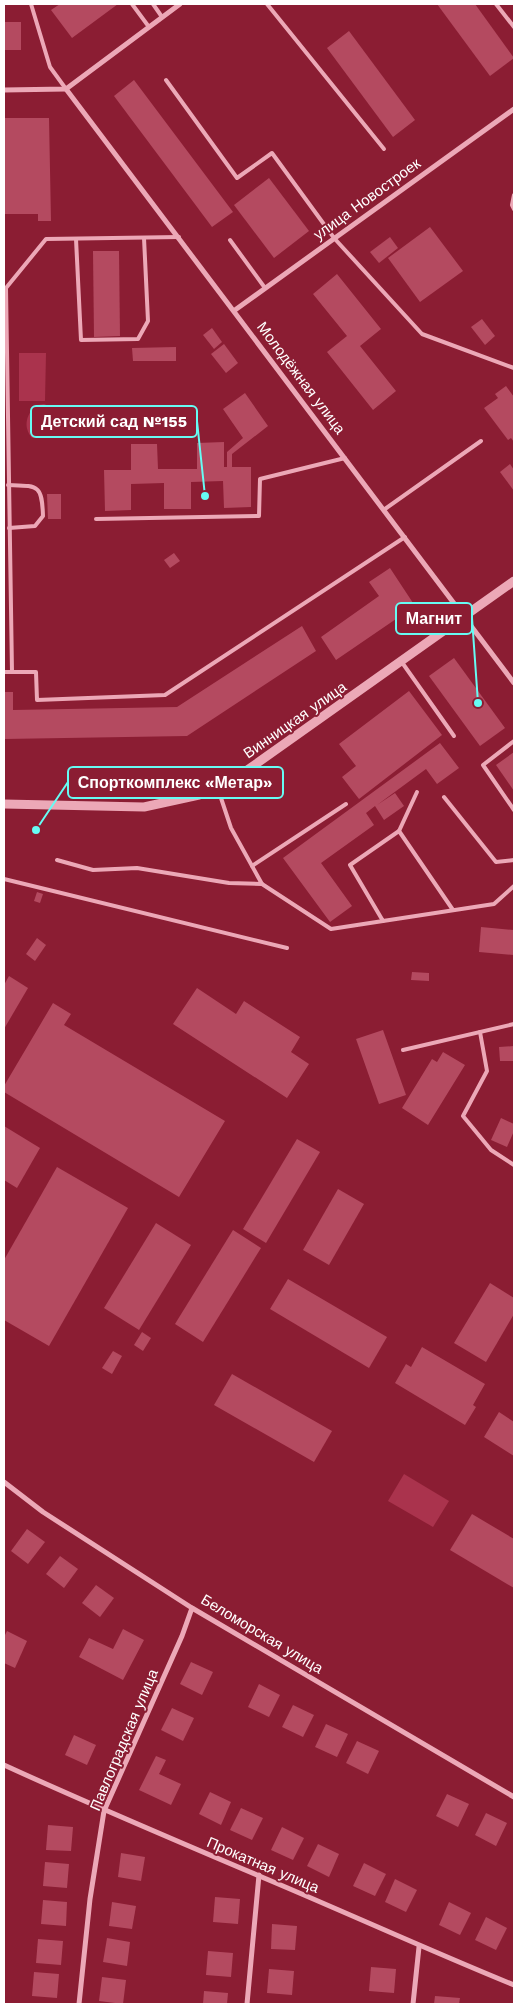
<svg xmlns="http://www.w3.org/2000/svg" width="518" height="2008" viewBox="0 0 518 2008" font-family="'Work Sans',sans-serif">
  <style>
    .green { fill: #aa334d }
    .building { fill: #b44a60 }
    .lines { fill: none; stroke-linecap: round; stroke-linejoin: round }
    .service { stroke: #eca8b7; stroke-width: 4 }
    .minor { stroke: #eca8b7; stroke-width: 5 }
    .tertiary { stroke: #eca8b7; stroke-width: 9 }
    .labels { text-anchor: middle; stroke-width: 4; stroke-linejoin: round; paint-order: stroke }
    .street-label { font-size: 15px; fill: #fff; stroke: #8b1d33 }
    .leader { fill: none; stroke: #66fcf4; stroke-width: 2 }
    .callout-dot { fill: #66fcf4; stroke: #8b1d33; stroke-width: 2 }
    .callout { fill: #8b1d33; stroke: #66fcf4; stroke-width: 2 }
    .callout-label { font-size: 16px; text-anchor: middle; font-weight: bold; fill: #fff }
  </style>
  <rect width="100%" height="100%" fill="#8b1d33"/>
  <g class="green">
    <polygon points="19,353 46,353 45,401 19,401"/>
    <path d="M44 404 49 406 55 413 56 430 53 437 32 438C22 426 27 413 37 405Z"/>
    <polygon points="404,1474 449,1501 433,1527 388,1501"/>
  </g>
  <g class="building">
    <polygon points="60,4 118,4 72,38 51,10"/>
    <polygon points="437,4 475,4 514,58 490,76"/>
    <rect x="4" y="22" width="17" height="28"/>
    <polygon points="349,31 415,120 393,137 327,48"/>
    <polygon points="134,80 233,212 212,227 114,96"/>
    <polygon points="4,118 49,118 51,221 38,221 38,214 4,214"/>
    <polygon points="269,178 309,231 274,258 234,205"/>
    <polygon points="430,227 463,271 420,302 388,258"/>
    <polygon points="390,237 398,248 379,263 370,252"/>
    <polygon points="93,251 119,251 120,336 94,337"/>
    <polygon points="337,274 381,329 360,346 396,391 373,410 327,352 347,336 313,294"/>
    <polygon points="482,319 495,336 485,345 471,327"/>
    <polygon points="212,328 222,342 214,349 203,335"/>
    <polygon points="224,344 238,363 226,373 211,354"/>
    <polygon points="176,347 176,361 133,361 132,348"/>
    <polygon points="506,386 514,397 514,442 511,438 508,440 484,408 498,398 495,394"/>
    <polygon points="245,393 268,426 232,454 232,467 251,467 251,507 224,508 223,481 191,482 191,509 164,509 164,483 131,484 131,510 105,511 104,470 131,470 131,444 157,444 158,469 197,469 197,443 224,442 224,467 227,467 227,452 243,438 223,409"/>
    <polygon points="510,464 514,470 514,491 500,472"/>
    <polygon points="47,494 61,494 61,519 48,519"/>
    <polygon points="174,553 180,561 170,568 164,560"/>
    <polygon points="390,568 415,606 336,660 321,637 379,596 369,582"/>
    <polygon points="302,626 316,651 187,736 4,739 4,692 13,692 13,710 177,707"/>
    <polygon points="454,658 505,728 480,746 429,676"/>
    <polygon points="409,691 442,735 359,799 342,777 356,766 339,744"/>
    <polygon points="440,743 459,768 437,784 426,769 377,805 395,793 404,806 384,820 375,806 366,813 374,825 321,863 352,906 330,922 283,858"/>
    <polygon points="514,752 514,791 496,765"/>
    <polygon points="37,892 43,894 40,903 34,901"/>
    <polygon points="481,927 514,930 514,955 479,952"/>
    <polygon points="37,938 46,945 35,961 26,954"/>
    <polygon points="412,972 429,973 429,981 411,980"/>
    <polygon points="9,976 28,988 4,1029 4,985"/>
    <polygon points="197,988 236,1014 244,1001 300,1037 291,1052 309,1064 287,1098 173,1024"/>
    <polygon points="53,1003 71,1014 64,1025 225,1121 179,1197 4,1092 4,1086"/>
    <polygon points="383,1030 406,1095 379,1104 356,1039"/>
    <polygon points="514,1046 514,1061 500,1061 499,1047"/>
    <polygon points="443,1052 465,1065 428,1125 402,1108 432,1059 437,1062"/>
    <polygon points="501,1118 514,1124 514,1131 507,1147 491,1140"/>
    <polygon points="4,1126 40,1148 17,1188 4,1180"/>
    <polygon points="297,1139 320,1152 266,1243 243,1229"/>
    <polygon points="57,1167 128,1208 49,1346 4,1320 4,1260"/>
    <polygon points="338,1189 364,1204 329,1265 303,1250"/>
    <polygon points="156,1223 191,1245 139,1330 104,1308"/>
    <polygon points="233,1230 261,1248 203,1342 175,1324"/>
    <polygon points="288,1279 387,1337 369,1368 270,1309"/>
    <polygon points="490,1283 514,1298 514,1314 486,1362 454,1343"/>
    <polygon points="142,1332 151,1338 143,1351 134,1345"/>
    <polygon points="422,1347 485,1384 473,1405 476,1407 465,1425 395,1383 406,1364 411,1367"/>
    <polygon points="113,1351 122,1356 112,1374 102,1368"/>
    <polygon points="232,1374 332,1431 314,1462 214,1405"/>
    <polygon points="499,1412 514,1422 514,1456 484,1437"/>
    <polygon points="472,1514 514,1539 514,1588 450,1550"/>
    <polygon points="27,1529 45,1542 28,1564 11,1551"/>
    <polygon points="60,1556 78,1569 64,1588 46,1574"/>
    <polygon points="96,1585 114,1598 100,1617 82,1603"/>
    <polygon points="123,1629 144,1640 123,1680 79,1657 89,1638 113,1649"/>
    <polygon points="7,1631 27,1641 15,1668 4,1663 4,1637"/>
    <polygon points="191,1662 213,1672 202,1695 180,1684"/>
    <polygon points="259,1684 280,1695 269,1717 248,1707"/>
    <polygon points="293,1705 314,1715 303,1737 282,1727"/>
    <polygon points="172,1708 194,1718 183,1741 161,1730"/>
    <polygon points="326,1724 348,1734 337,1757 315,1747"/>
    <polygon points="74,1735 96,1745 87,1765 65,1755"/>
    <polygon points="357,1741 379,1751 368,1774 346,1763"/>
    <polygon points="156,1756 166,1760 159,1774 181,1784 171,1805 139,1790"/>
    <polygon points="210,1792 231,1802 221,1825 199,1814"/>
    <polygon points="447,1794 469,1804 458,1827 436,1816"/>
    <polygon points="241,1808 263,1818 252,1840 230,1830"/>
    <polygon points="486,1813 507,1823 496,1846 475,1835"/>
    <polygon points="48,1825 73,1827 71,1851 46,1850"/>
    <polygon points="282,1827 304,1838 293,1860 271,1850"/>
    <polygon points="318,1844 339,1854 329,1877 307,1866"/>
    <polygon points="121,1853 145,1857 141,1881 118,1877"/>
    <polygon points="45,1862 69,1864 67,1888 43,1886"/>
    <polygon points="364,1863 386,1874 375,1896 353,1886"/>
    <polygon points="395,1879 417,1890 406,1912 385,1902"/>
    <polygon points="215,1897 240,1899 238,1924 213,1922"/>
    <polygon points="43,1900 67,1902 66,1926 41,1924"/>
    <polygon points="112,1902 136,1906 132,1929 109,1926"/>
    <polygon points="449,1902 471,1913 460,1935 439,1925"/>
    <polygon points="486,1917 507,1928 496,1950 475,1940"/>
    <polygon points="272,1924 297,1926 295,1950 271,1949"/>
    <polygon points="107,1938 130,1942 127,1966 103,1962"/>
    <polygon points="38,1939 63,1941 61,1965 36,1963"/>
    <polygon points="208,1951 233,1953 231,1977 206,1975"/>
    <polygon points="371,1967 396,1969 394,1993 369,1991"/>
    <polygon points="269,1969 294,1971 292,1995 267,1993"/>
    <polygon points="34,1972 59,1974 57,1998 32,1996"/>
    <polygon points="102,1977 126,1980 123,2004 99,2001"/>
    <polygon points="204,1991 228,1993 227,2004 203,2004"/>
    <polygon points="435,1996 460,1998 459,2004 434,2004"/>
  </g>
  <g class="lines">
    <g class="service">
      <polyline points="31,4 50,67 66,89"/>
      <polyline points="132,4 149,27"/>
      <polyline points="153,4 162,17"/>
      <polyline points="267,4 384,149"/>
      <polyline points="496,4 514,27"/>
      <polyline points="166,80 237,178 272,153 334,238 422,334 514,368"/>
      <polyline points="514,195 512,205 514,209"/>
      <polyline points="76,239 81,340 138,339 148,321 144,238"/>
      <polyline points="230,240 265,288"/>
      <path d="M8 485C38 486 42 484 43 516L35 526 9 528"/>
      <polyline points="385,509 481,441"/>
      <polyline points="96,519 259,516 260,479 345,458"/>
      <polyline points="401,661 454,736"/>
      <polyline points="4,672 36,672 37,700 165,695 405,537"/>
      <polyline points="12,672 6,288 46,239 179,237"/>
      <polyline points="514,741 483,765 514,810"/>
      <polyline points="444,797 496,862 514,860"/>
      <polyline points="399,831 417,792"/>
      <polyline points="57,860 93,870 137,868 229,883 262,884 231,828 217,786"/>
      <polyline points="252,866 346,804"/>
      <polyline points="4,879 287,948"/>
      <polyline points="262,884 331,929 383,921"/>
      <polyline points="453,910 399,831 350,865 383,921 494,904 514,886"/>
      <polyline points="480,1032 487,1071 463,1116 491,1150 514,1165"/>
      <polyline points="403,1050 514,1024"/>
    </g>
    <g class="minor">
      <polyline points="66,89 514,683"/>
      <polyline points="4,90 66,89 180,4"/>
      <polyline points="235,310 514,109"/>
      <polyline points="4,1482 43,1512 192,1608 514,1797"/>
      <path d="M4 1765C87 1803 172 1839 257 1875 343 1911 428 1950 514 1985"/>
      <polyline points="79,2004 90,1899 104,1811 182,1636 192,1608"/>
      <polyline points="247,2004 259,1875"/>
      <polyline points="413,2004 419,1947"/>
    </g>
    <polyline class="tertiary" points="4,804 144,807 199,795 246,771 514,581"/>
  </g>
  <g class="labels">
    <g class="street-label">
      <text transform="translate(367 199) rotate(-36)" y="5">улица Новостроек</text>
      <text transform="translate(301 378) rotate(53)" y="5">Молодёжная улица</text>
      <text transform="translate(295 720) rotate(-35)" y="5">Винницкая улица</text>
      <text transform="translate(262 1634) rotate(31)" y="5">Беломорская улица</text>
      <text transform="translate(124 1740) rotate(-67)" y="5">Павлоградская улица</text>
      <text transform="translate(263 1865) rotate(23)" y="5">Прокатная улица</text>
    </g>
  </g>
  <path class="leader" d="M205 496L197 421M478 703L472 618M36 830L68 782"/>
  <g class="callout-dot">
    <circle cx="205" cy="496" r="5"/>
    <circle cx="478" cy="703" r="5"/>
    <circle cx="36" cy="830" r="5"/>
  </g>
  <g class="callout">
    <rect x="31" y="406" width="166" height="31" rx="5"/>
    <rect x="396" y="603" width="76" height="31" rx="5"/>
    <rect x="68" y="767" width="215" height="31" rx="5"/>
  </g>
  <g class="callout-label">
    <text x="114" y="427">Детский сад №155</text>
    <text x="434" y="624">Магнит</text>
    <text x="175" y="788">Спорткомплекс «Метар»</text>
  </g>
  <rect width="518" height="2008" fill="none" stroke="#ffffff" stroke-width="10"/>
</svg>
